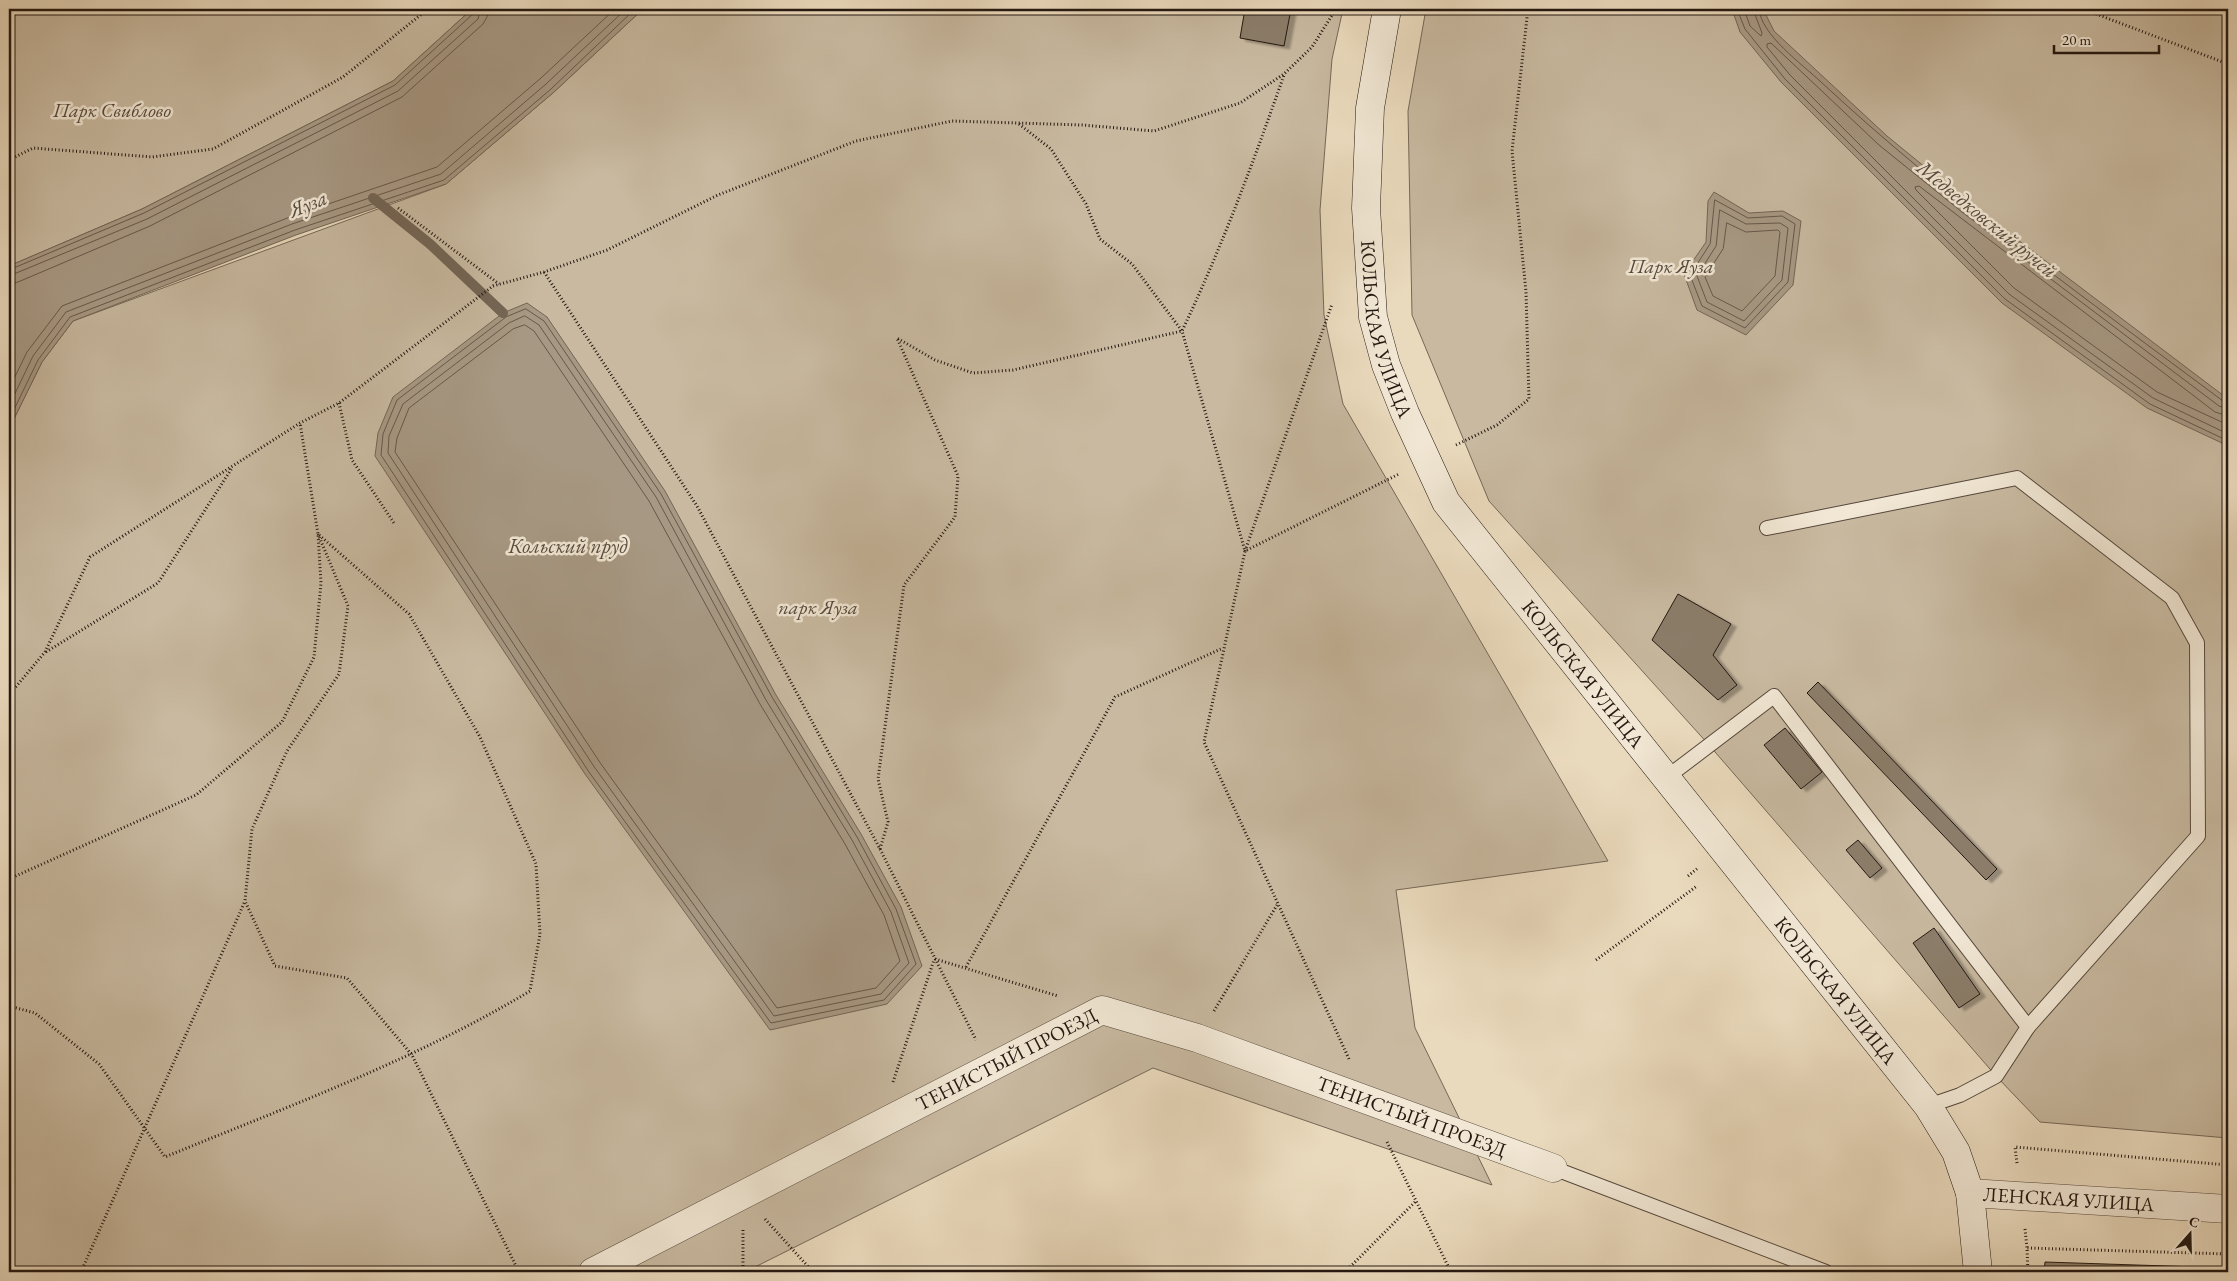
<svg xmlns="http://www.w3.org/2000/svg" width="2237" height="1281" viewBox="0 0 2237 1281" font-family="'EB Garamond',serif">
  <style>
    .green { fill: #c8b9a0; stroke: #766858 }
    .water { fill: #a79883; stroke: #736555 }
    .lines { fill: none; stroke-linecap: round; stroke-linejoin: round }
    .shore { stroke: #66584a; stroke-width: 1 }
    .stream { stroke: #736555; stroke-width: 10 }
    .building { fill: #8b7d6a; stroke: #241811; filter: url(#shadow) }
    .lane-casing { stroke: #56483c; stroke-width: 16 }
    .street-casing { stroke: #56483c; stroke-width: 29 }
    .secondary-casing { stroke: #241811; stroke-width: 29 }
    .path { stroke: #241811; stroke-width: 3; stroke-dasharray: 1 2.5; stroke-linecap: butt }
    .lane { stroke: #f1e7d4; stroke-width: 14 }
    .street { stroke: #f1e7d4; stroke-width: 28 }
    .secondary { stroke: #f1e7d4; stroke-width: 28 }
    .labels { text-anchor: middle; stroke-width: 5; stroke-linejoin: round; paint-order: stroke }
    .park-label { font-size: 20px; font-style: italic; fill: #55483c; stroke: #f1e7d4 }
    .street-label { font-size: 20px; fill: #241811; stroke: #f1e7d4 }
    .water-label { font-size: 21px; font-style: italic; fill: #584b3f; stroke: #f1e7d4 }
  </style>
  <defs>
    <filter id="shadow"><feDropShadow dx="5.5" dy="3" stdDeviation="1" flood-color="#0004"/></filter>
  </defs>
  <rect width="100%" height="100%" fill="#eadabd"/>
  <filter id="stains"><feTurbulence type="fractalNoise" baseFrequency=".004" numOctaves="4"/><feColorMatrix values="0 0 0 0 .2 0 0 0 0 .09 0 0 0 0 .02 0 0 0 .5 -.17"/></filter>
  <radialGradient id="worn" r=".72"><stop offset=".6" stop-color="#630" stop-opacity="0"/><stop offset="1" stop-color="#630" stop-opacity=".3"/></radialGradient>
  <g class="green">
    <polygon points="9,9 472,9 393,81 142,209 9,266"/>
    <polygon points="643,9 1343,9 1332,59 1320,210 1324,315 1343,404 1608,861 1396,890 1415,1028 1492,1185 1153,1068 745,1272 9,1272 9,429 42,362 73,321 446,184 554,92"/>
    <polygon points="1426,9 2228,9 2228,1138 2040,1122 1996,1076 1709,745 1489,501 1412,315 1408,111"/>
  </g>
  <g class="water">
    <polygon points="472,9 643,9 554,92 446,184 296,235 73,321 42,362 9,429 9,266 142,209 393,81"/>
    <polygon points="1732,9 1763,9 1774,31 1887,136 1969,203 2228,399 2228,457 2222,443 2147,408 2002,303 1781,82 1740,32"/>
    <polygon points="1714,192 1749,213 1783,211 1801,221 1793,285 1746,335 1697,310 1684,274 1706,242 1708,201"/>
    <polygon points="527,303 547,317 665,491 776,695 861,834 901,907 922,966 887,1004 770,1030 585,774 375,456 378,433 393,397 503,313"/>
  </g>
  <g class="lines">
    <g class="shore">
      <polyline points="1737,9 1745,29 1785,79 2005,299 2150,404 2224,439 2228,445"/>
      <polyline points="1744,9 1750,26 1761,36 1762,33 1753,9"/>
      <path d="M1759 9C1761 35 1802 64 1821 82 1947 199 2086 299 2223 401L2228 403"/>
      <polygon points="1715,200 1748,218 1782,216 1795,224 1788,282 1745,328 1702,306 1690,275 1710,244"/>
      <polygon points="1720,210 1746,224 1780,223 1788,228 1782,280 1744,321 1707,302 1697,276 1716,246"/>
      <polygon points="1727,223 1746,232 1778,230 1780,232 1775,276 1742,311 1713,296 1705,277 1723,249"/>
      <polyline points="9,270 144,213 395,85 473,14 475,9"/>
      <polyline points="9,276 147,219 398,91 478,19 481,9"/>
      <polyline points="9,284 18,282 150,226 402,97 483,24 487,17 489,9"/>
      <polygon points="526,309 544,321 661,494 772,697 857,837 896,909 916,964 884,1000 771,1023 589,772 381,455 383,434 397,400 506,317"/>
      <polygon points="525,316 539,325 656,497 766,700 852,840 891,912 909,963 881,994 774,1016 595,768 388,453 389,436 403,404 509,323"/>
      <polygon points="525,325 534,331 649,501 760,704 845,844 884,915 900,961 876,988 777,1008 601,764 395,452 397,438 409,408 513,329"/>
      <polyline points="9,389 27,352 62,306 290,217 437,167 541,78 615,9"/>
      <polyline points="9,406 33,356 66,312 292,224 441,174 546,84 626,9"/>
      <polyline points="2228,409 2219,406 1962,212 1879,145 1771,43 1767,44 1767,47 1790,75 2009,294 2153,398 2228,434"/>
      <polyline points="2228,416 2215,412 1919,186 1915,187 1916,190 2014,288 2157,392 2228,425"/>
      <polyline points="9,420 38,360 70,317 295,230 444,180 551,89 635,9"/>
    </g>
    <polyline class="stream" points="373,198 430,244 503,313"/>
  </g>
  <g class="building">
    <polygon points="1245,9 1291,9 1284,46 1240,38"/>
    <polygon points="1678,594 1731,624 1713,655 1737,685 1718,700 1652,640"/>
    <polygon points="1818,682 1997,869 1986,880 1807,693"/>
    <polygon points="1785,728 1822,772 1801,789 1764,745"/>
    <polygon points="1858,840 1882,868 1870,878 1846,850"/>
    <polygon points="1934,928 1980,994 1959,1008 1913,943"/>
    <polygon points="2045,1262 2228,1268 2228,1272 2044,1272"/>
  </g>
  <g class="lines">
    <g class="lane-casing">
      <g id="lane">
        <polyline points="1767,528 2017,478 2172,598 2197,643 2198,836 2028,1027"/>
        <polyline points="1666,778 1774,696 2028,1027 1996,1076 1960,1095 1928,1106"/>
        <polyline points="1553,1168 1826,1272"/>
      </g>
    </g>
    <g class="street-casing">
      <g id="street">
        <path id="s1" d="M1970 1193 2228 1209"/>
        <path id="s2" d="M593 1272 1102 1010 1197 1038 1553 1168"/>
      </g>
    </g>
    <g class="secondary-casing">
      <g id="secondary">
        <path id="s3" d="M1387 9 1370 108 1366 208 1373 317 1386 365 1405 413 1446 502 1928 1106 1956 1152 1970 1193 1978 1272"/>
      </g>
    </g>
    <g class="path">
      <polyline points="2083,9 2228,64"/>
      <polyline points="1019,124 1051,149 1086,204 1100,239 1132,264 1182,331 1245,551"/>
      <polyline points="9,160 33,148 152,157 213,149 343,77 428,9"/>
      <polyline points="398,208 499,284"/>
      <polyline points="544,272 697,506 880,849 976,1040"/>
      <polyline points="339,403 352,460 394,523"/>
      <polyline points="1456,445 1497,425 1529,399 1526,292 1512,151 1528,9"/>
      <polyline points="318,534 348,606 339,674 287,751 252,829 245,901 275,966 347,978 412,1055 519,1272"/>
      <polyline points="1245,551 1332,304"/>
      <polyline points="46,652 158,583 232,468"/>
      <polyline points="9,695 45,652 90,557 300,423 339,403 493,286 544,272 607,250 718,195 856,141 952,121 1082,125 1154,131 1240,103 1284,74 1312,47 1336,9"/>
      <path d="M880 849 888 822 878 779 904 585 955 517 958 476 897 338 935 360 973 373 1013 370 1182 331C1222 247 1253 163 1284 75"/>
      <polyline points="1688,876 1698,868"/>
      <polyline points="9,879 196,795 282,722 314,657 321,583 318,534 300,423"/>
      <polyline points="935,959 1058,996"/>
      <polyline points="1596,960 1697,886"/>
      <polyline points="966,967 1115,697 1223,648"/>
      <path d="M9 1006 35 1013 99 1064 165 1157C289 1106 415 1060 530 991L540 934 536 864 480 737 409 614 318 534"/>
      <polyline points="1214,1011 1277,905"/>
      <polyline points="1349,1059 1204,742 1245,551 1399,474"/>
      <polyline points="893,1082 934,960"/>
      <polyline points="1387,1142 1451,1272"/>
      <polyline points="2017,1163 2015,1147 2228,1165"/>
      <polyline points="765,1219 813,1272"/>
      <polyline points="2025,1229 2027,1248"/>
      <polyline points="743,1230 743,1272"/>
      <polyline points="81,1272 245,901"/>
      <polyline points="1345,1272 1416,1201"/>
      <polyline points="2028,1272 2027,1248 2228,1254"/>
    </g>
    <use href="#lane" class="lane"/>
    <use href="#street" class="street"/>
    <use href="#secondary" class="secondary"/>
  </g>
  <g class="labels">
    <g class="park-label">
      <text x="112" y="117">Парк Свиблово</text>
      <text x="1671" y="273">Парк Яуза</text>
      <text x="818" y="614">парк Яуза</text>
    </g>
    <g class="street-label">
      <text dy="7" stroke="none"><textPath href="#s3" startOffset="324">КОЛЬСКАЯ УЛИЦА</textPath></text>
      <text dy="7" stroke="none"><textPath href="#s3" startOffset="729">КОЛЬСКАЯ УЛИЦА</textPath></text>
      <text dy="7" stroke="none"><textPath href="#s3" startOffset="1134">КОЛЬСКАЯ УЛИЦА</textPath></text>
      <text dy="7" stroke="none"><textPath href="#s2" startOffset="465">ТЕНИСТЫЙ ПРОЕЗД</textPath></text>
      <text dy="7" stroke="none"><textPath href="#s2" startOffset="900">ТЕНИСТЫЙ ПРОЕЗД</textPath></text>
      <text dy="7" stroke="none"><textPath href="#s1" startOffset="99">ЛЕНСКАЯ УЛИЦА</textPath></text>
    </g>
    <g class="water-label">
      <text transform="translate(308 204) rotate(-22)" y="7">Яуза</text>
      <text transform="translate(1987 219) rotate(39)" y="7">Медведковский ручей</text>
      <text x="568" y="553">Кольский пруд</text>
    </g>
  </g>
  <rect width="2237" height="1281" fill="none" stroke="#eadabd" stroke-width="30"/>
  <rect x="10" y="10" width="2217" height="1261" fill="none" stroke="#241811" stroke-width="2.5"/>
  <rect x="15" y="15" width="2207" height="1251" fill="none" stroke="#241811"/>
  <g transform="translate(2190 1234) rotate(20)" stroke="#f1e7d4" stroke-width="4" paint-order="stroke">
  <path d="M0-4L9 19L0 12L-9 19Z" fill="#241811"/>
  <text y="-8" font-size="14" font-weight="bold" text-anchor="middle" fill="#241811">С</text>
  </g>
  <path d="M2054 45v8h105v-8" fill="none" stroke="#241811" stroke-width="2.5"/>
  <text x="2062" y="45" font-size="15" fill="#241811" stroke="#f1e7d4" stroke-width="4" paint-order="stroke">20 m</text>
  <rect width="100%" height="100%" filter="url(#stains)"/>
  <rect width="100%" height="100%" fill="url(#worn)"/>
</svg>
